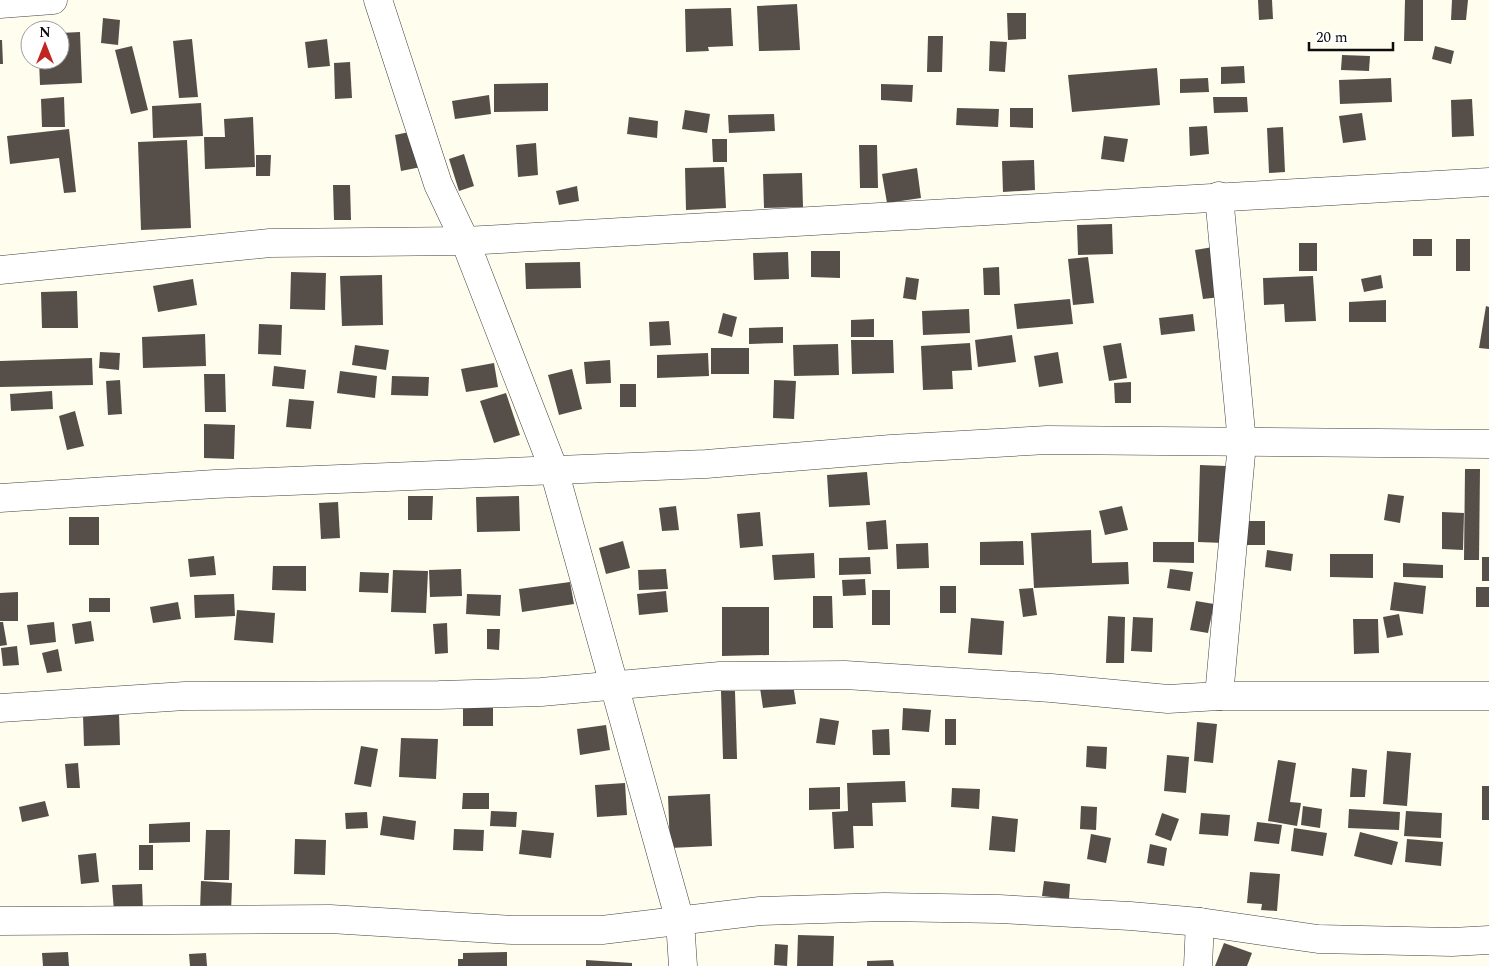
<svg xmlns="http://www.w3.org/2000/svg" width="1489" height="966" viewBox="0 0 1489 966" font-family="Spectral,serif">
  <style>
    .building { fill: #564f49 }
    .lines { fill: none; stroke-linecap: round; stroke-linejoin: round }
    .minor-casing { stroke: #404040; stroke-width: 29 }
    .minor { stroke: #fff; stroke-width: 28 }
  </style>
  <rect width="100%" height="100%" fill="#fffded"/>
  <g class="building">
    <polygon points="1258,0 1272,0 1273,19 1259,20"/>
    <polygon points="1405,0 1423,0 1423,41 1404,41"/>
    <polygon points="1452,0 1468,0 1466,20 1451,20"/>
    <polygon points="797,4 800,50 759,51 757,6"/>
    <polygon points="731,8 733,46 708,47 709,51 686,52 685,9"/>
    <polygon points="1007,13 1026,13 1026,39 1008,40"/>
    <polygon points="103,18 120,20 118,45 101,43"/>
    <polygon points="80,32 82,83 40,85 39,60 60,60 60,33"/>
    <polygon points="928,36 943,36 942,72 927,72"/>
    <polygon points="192,39 198,97 179,98 173,41"/>
    <polygon points="327,39 330,66 308,68 305,42"/>
    <polygon points="0,40 2,40 3,64 0,64"/>
    <polygon points="990,41 1007,42 1005,72 989,71"/>
    <polygon points="132,46 148,110 131,114 115,50"/>
    <polygon points="1435,46 1454,51 1451,64 1432,59"/>
    <polygon points="1342,55 1370,56 1369,71 1341,70"/>
    <polygon points="350,62 352,98 335,99 334,63"/>
    <polygon points="1244,66 1245,83 1221,84 1221,67"/>
    <polygon points="1157,68 1160,105 1072,112 1068,75"/>
    <polygon points="1208,78 1209,92 1180,93 1180,79"/>
    <polygon points="1391,78 1392,102 1340,104 1339,80"/>
    <polygon points="548,83 548,111 494,112 494,84"/>
    <polygon points="881,84 913,85 912,102 881,100"/>
    <polygon points="489,95 491,114 455,119 452,101"/>
    <polygon points="64,97 65,127 42,127 41,99"/>
    <polygon points="1213,97 1247,97 1248,112 1214,113"/>
    <polygon points="1472,99 1474,136 1452,137 1451,100"/>
    <polygon points="201,103 203,136 153,138 152,106"/>
    <polygon points="957,108 999,109 998,127 956,125"/>
    <polygon points="1010,108 1033,108 1033,128 1010,127"/>
    <polygon points="685,110 710,114 707,133 682,129"/>
    <polygon points="1362,113 1366,140 1343,143 1339,116"/>
    <polygon points="774,114 775,131 729,133 728,115"/>
    <polygon points="253,117 255,167 205,169 204,137 225,137 224,119"/>
    <polygon points="629,117 658,121 657,138 627,134"/>
    <polygon points="1207,126 1209,154 1190,156 1189,127"/>
    <polygon points="1283,127 1285,172 1269,173 1267,128"/>
    <polygon points="69,129 76,192 64,193 59,158 10,164 7,136"/>
    <polygon points="414,131 421,167 401,171 395,135"/>
    <polygon points="1104,136 1128,139 1124,162 1101,159"/>
    <polygon points="712,139 727,139 727,162 713,162"/>
    <polygon points="187,140 191,228 141,230 138,142"/>
    <polygon points="536,143 538,175 518,177 516,145"/>
    <polygon points="859,145 877,145 878,188 860,188"/>
    <polygon points="464,154 474,186 459,191 449,159"/>
    <polygon points="256,155 271,155 270,176 256,176"/>
    <polygon points="1034,160 1035,190 1003,192 1002,161"/>
    <polygon points="724,167 726,208 686,210 685,168"/>
    <polygon points="917,168 921,198 887,203 882,174"/>
    <polygon points="802,173 803,207 764,208 763,174"/>
    <polygon points="333,185 350,185 351,220 334,220"/>
    <polygon points="577,186 579,201 559,205 556,191"/>
    <polygon points="1112,224 1113,254 1078,255 1077,225"/>
    <rect x="1413" y="239" width="19" height="17"/>
    <rect x="1456" y="239" width="14" height="32"/>
    <rect x="1299" y="243" width="18" height="28"/>
    <polygon points="1213,247 1221,297 1203,299 1195,250"/>
    <polygon points="811,251 840,251 840,278 811,277"/>
    <polygon points="788,252 789,279 754,280 753,253"/>
    <polygon points="1088,257 1094,303 1073,305 1068,259"/>
    <polygon points="580,262 581,288 526,289 525,263"/>
    <polygon points="999,267 1000,295 984,295 983,268"/>
    <polygon points="291,272 326,273 325,310 290,309"/>
    <polygon points="382,275 383,325 342,326 340,276"/>
    <polygon points="1381,275 1383,288 1364,292 1361,279"/>
    <polygon points="1313,276 1316,321 1285,322 1284,304 1264,305 1263,278"/>
    <polygon points="906,277 919,279 916,300 903,298"/>
    <polygon points="193,279 197,305 158,312 153,286"/>
    <polygon points="77,291 78,328 42,328 41,292"/>
    <polygon points="1070,299 1073,324 1017,329 1014,304"/>
    <polygon points="1386,300 1386,322 1349,322 1349,302"/>
    <polygon points="1486,306 1489,307 1489,349 1479,348"/>
    <polygon points="969,309 970,333 923,335 922,311"/>
    <polygon points="723,313 737,317 732,337 718,333"/>
    <polygon points="1193,314 1195,331 1161,335 1159,318"/>
    <polygon points="874,319 874,337 851,337 851,320"/>
    <polygon points="669,321 671,345 650,346 649,322"/>
    <polygon points="259,324 282,325 281,355 258,354"/>
    <polygon points="783,327 783,343 749,344 749,328"/>
    <polygon points="205,334 206,366 143,368 142,337"/>
    <polygon points="1012,335 1016,362 978,367 975,340"/>
    <polygon points="851,340 893,340 894,373 852,374"/>
    <polygon points="970,343 972,370 952,371 953,389 923,390 921,346"/>
    <polygon points="1121,343 1127,378 1109,381 1103,346"/>
    <polygon points="838,344 839,375 794,376 793,345"/>
    <polygon points="355,345 389,350 386,370 352,365"/>
    <rect x="711" y="348" width="38" height="26"/>
    <polygon points="100,352 120,353 119,370 99,368"/>
    <polygon points="1058,352 1063,383 1039,387 1034,356"/>
    <polygon points="708,353 709,376 657,378 657,355"/>
    <polygon points="92,358 93,385 0,387 0,361"/>
    <polygon points="610,360 611,383 586,384 584,362"/>
    <polygon points="494,363 498,387 466,392 461,369"/>
    <polygon points="274,366 306,370 304,389 272,386"/>
    <polygon points="572,369 582,409 559,415 548,375"/>
    <polygon points="340,371 377,376 375,398 337,393"/>
    <polygon points="204,374 225,374 226,412 205,412"/>
    <polygon points="392,376 429,377 428,396 391,395"/>
    <polygon points="120,380 122,414 108,415 106,381"/>
    <polygon points="774,380 796,381 794,419 773,418"/>
    <polygon points="1131,382 1131,403 1115,403 1114,383"/>
    <rect x="620" y="384" width="16" height="23"/>
    <polygon points="52,391 53,409 11,411 10,394"/>
    <polygon points="506,393 520,435 494,443 480,401"/>
    <polygon points="289,399 314,401 311,429 286,427"/>
    <polygon points="75,411 84,446 67,450 59,416"/>
    <polygon points="204,424 235,425 234,459 204,458"/>
    <polygon points="1200,465 1226,466 1224,543 1198,542"/>
    <polygon points="1465,469 1480,469 1479,560 1464,560"/>
    <polygon points="867,472 870,505 829,507 827,475"/>
    <polygon points="1388,494 1404,496 1400,523 1384,520"/>
    <polygon points="408,496 433,496 432,520 408,520"/>
    <polygon points="519,496 520,531 477,532 476,497"/>
    <polygon points="338,502 340,538 321,539 319,503"/>
    <polygon points="676,506 679,530 662,531 659,508"/>
    <polygon points="1122,506 1128,530 1105,535 1099,511"/>
    <polygon points="760,512 763,546 740,548 737,514"/>
    <polygon points="1442,512 1464,513 1463,550 1442,549"/>
    <rect x="69" y="517" width="30" height="28"/>
    <polygon points="886,520 888,549 868,550 866,522"/>
    <rect x="1246" y="521" width="19" height="24"/>
    <polygon points="1091,530 1092,563 1128,562 1129,584 1034,588 1031,533"/>
    <polygon points="623,541 630,568 606,574 599,548"/>
    <polygon points="1023,541 1024,565 980,565 980,542"/>
    <polygon points="1153,542 1194,542 1194,563 1153,562"/>
    <polygon points="928,543 929,568 897,569 896,544"/>
    <polygon points="1267,550 1293,554 1291,571 1265,567"/>
    <polygon points="814,553 815,578 774,580 772,555"/>
    <polygon points="1330,554 1373,554 1373,578 1330,577"/>
    <polygon points="214,556 216,575 190,577 188,559"/>
    <polygon points="870,557 871,574 839,575 839,558"/>
    <rect x="1482" y="557" width="7" height="24"/>
    <polygon points="1403,563 1443,565 1443,578 1403,577"/>
    <polygon points="273,566 306,566 306,591 272,590"/>
    <polygon points="461,569 462,596 430,597 429,570"/>
    <polygon points="666,569 668,589 639,590 638,570"/>
    <polygon points="1170,569 1193,572 1190,591 1167,588"/>
    <polygon points="393,570 428,571 426,613 391,612"/>
    <polygon points="360,572 389,573 388,593 359,592"/>
    <polygon points="865,579 866,595 843,596 842,580"/>
    <polygon points="570,582 574,604 522,612 519,589"/>
    <polygon points="1394,582 1426,586 1423,614 1390,610"/>
    <rect x="940" y="586" width="16" height="27"/>
    <rect x="1476" y="587" width="13" height="20"/>
    <polygon points="1033,588 1037,615 1023,617 1019,589"/>
    <rect x="872" y="590" width="18" height="35"/>
    <polygon points="666,591 668,612 639,615 637,594"/>
    <polygon points="18,592 18,621 0,621 0,593"/>
    <polygon points="234,594 235,616 195,618 194,595"/>
    <polygon points="467,594 501,595 500,616 466,614"/>
    <polygon points="813,596 832,596 833,628 813,628"/>
    <rect x="89" y="598" width="21" height="14"/>
    <polygon points="1196,601 1214,604 1208,633 1190,630"/>
    <polygon points="178,602 181,619 153,623 150,607"/>
    <polygon points="722,607 769,607 769,655 722,656"/>
    <polygon points="237,610 275,613 273,643 234,640"/>
    <polygon points="1399,614 1403,635 1387,638 1383,617"/>
    <polygon points="1108,616 1125,617 1124,663 1106,663"/>
    <polygon points="1133,617 1153,618 1152,652 1131,651"/>
    <polygon points="971,618 1004,621 1002,655 968,653"/>
    <polygon points="1353,619 1378,619 1379,653 1354,654"/>
    <polygon points="91,621 94,641 75,644 72,624"/>
    <polygon points="0,622 3,622 7,645 0,646"/>
    <polygon points="54,622 56,642 30,645 27,625"/>
    <polygon points="447,623 448,653 435,654 433,624"/>
    <polygon points="487,629 500,629 499,650 487,649"/>
    <polygon points="17,646 19,665 3,666 1,648"/>
    <polygon points="58,649 62,671 47,673 42,653"/>
    <polygon points="793,684 796,704 763,708 760,688"/>
    <polygon points="721,691 735,691 737,759 723,759"/>
    <rect x="463" y="708" width="30" height="18"/>
    <polygon points="903,708 931,710 929,732 902,730"/>
    <polygon points="119,714 120,745 84,746 83,715"/>
    <polygon points="820,718 839,721 835,745 816,743"/>
    <rect x="945" y="719" width="11" height="26"/>
    <polygon points="1197,722 1217,724 1213,763 1194,761"/>
    <polygon points="606,725 610,750 580,755 577,729"/>
    <polygon points="889,729 890,755 873,755 872,730"/>
    <polygon points="401,738 438,739 436,779 399,777"/>
    <polygon points="361,746 378,749 371,787 354,784"/>
    <polygon points="1087,746 1107,747 1106,769 1086,767"/>
    <polygon points="1387,751 1411,753 1407,806 1383,804"/>
    <polygon points="1167,755 1189,757 1186,793 1164,791"/>
    <polygon points="1278,760 1296,763 1290,802 1301,803 1297,826 1268,821"/>
    <polygon points="78,763 80,788 67,788 65,764"/>
    <polygon points="1352,768 1367,770 1365,797 1350,797"/>
    <polygon points="905,781 906,802 872,803 873,826 853,826 854,848 834,849 832,812 848,811 847,783"/>
    <polygon points="625,783 627,815 597,817 595,785"/>
    <rect x="1482" y="786" width="7" height="34"/>
    <polygon points="840,787 840,809 809,810 809,788"/>
    <polygon points="952,788 980,789 979,809 951,807"/>
    <polygon points="463,793 489,793 489,809 462,809"/>
    <polygon points="710,794 712,846 670,848 668,796"/>
    <polygon points="45,801 49,816 22,822 19,807"/>
    <polygon points="1081,806 1097,807 1096,830 1080,829"/>
    <polygon points="1303,806 1322,809 1320,828 1301,825"/>
    <polygon points="1349,809 1400,812 1399,830 1348,828"/>
    <polygon points="491,811 517,812 516,827 490,826"/>
    <polygon points="1406,811 1442,813 1441,838 1404,836"/>
    <polygon points="367,812 368,828 346,829 345,813"/>
    <polygon points="1162,813 1179,819 1171,841 1155,835"/>
    <polygon points="1201,813 1230,815 1228,836 1199,834"/>
    <polygon points="383,816 416,821 414,840 380,835"/>
    <polygon points="992,816 1018,819 1015,852 989,850"/>
    <polygon points="190,822 190,842 149,843 149,824"/>
    <polygon points="1257,822 1282,825 1279,844 1254,841"/>
    <polygon points="1294,828 1327,833 1323,856 1291,851"/>
    <polygon points="454,829 484,830 483,851 453,850"/>
    <polygon points="206,830 230,830 229,880 204,880"/>
    <polygon points="522,830 554,833 551,858 519,854"/>
    <polygon points="1360,832 1398,842 1392,865 1354,856"/>
    <polygon points="1091,834 1111,838 1106,863 1087,859"/>
    <polygon points="295,839 326,840 325,875 294,874"/>
    <polygon points="1407,839 1443,842 1441,866 1405,862"/>
    <polygon points="1150,844 1167,848 1164,866 1147,863"/>
    <rect x="139" y="845" width="14" height="25"/>
    <polygon points="96,853 99,882 81,884 78,855"/>
    <polygon points="1250,872 1280,874 1277,911 1261,910 1262,904 1247,903"/>
    <polygon points="201,881 232,883 231,913 200,911"/>
    <polygon points="1044,881 1070,884 1069,899 1042,896"/>
    <polygon points="142,884 143,911 114,912 112,885"/>
    <polygon points="798,935 834,936 833,966 797,966"/>
    <polygon points="1224,943 1252,953 1247,966 1215,966"/>
    <polygon points="775,944 788,945 787,966 774,965"/>
    <polygon points="68,952 69,966 43,966 42,953"/>
    <polygon points="507,952 507,966 458,966 458,959 463,959 463,953"/>
    <polygon points="206,953 207,966 190,966 189,954"/>
    <polygon points="586,960 632,963 632,966 586,966"/>
    <polygon points="893,960 894,966 867,966 867,961"/>
  </g>
  <g class="lines">
    <g class="minor-casing">
      <g id="minor">
        <polyline points="378,0 438,184 465,241 554,470 680,921 683,966"/>
        <polyline points="0,4 53,0"/>
        <polyline points="0,270 270,243 465,241 1489,182"/>
        <polyline points="0,498 215,484 706,464 891,449 1047,440 1489,444"/>
        <polyline points="1219,696 1242,443 1219,196"/>
        <polyline points="0,708 185,696 439,695 541,692 720,676 845,675 1051,688 1168,699 1219,696 1489,696"/>
        <polyline points="0,921 330,919 512,930 602,930 760,911 884,907 999,909 1130,916 1200,922 1318,939 1452,942 1489,940"/>
        <polyline points="1198,966 1200,922"/>
      </g>
    </g>
    <use href="#minor" class="minor"/>
  </g>
  <g transform="translate(45 45)"><circle r="24" fill="#ffffff" stroke="#9e9e9e"/>
  <path d="M0-4L9 19L0 12L-9 19Z" fill="#c12721"/>
  <text y="-8" font-size="14" font-weight="bold" text-anchor="middle" fill="#0d0d0d">N</text>
  </g>
  <path d="M1309 42v8h84v-8" fill="none" stroke="#0d0d0d" stroke-width="2.5"/>
  <text x="1316" y="42" font-size="15" fill="#0d0d0d" stroke="#ffffff" stroke-width="4" paint-order="stroke">20 m</text>
</svg>
